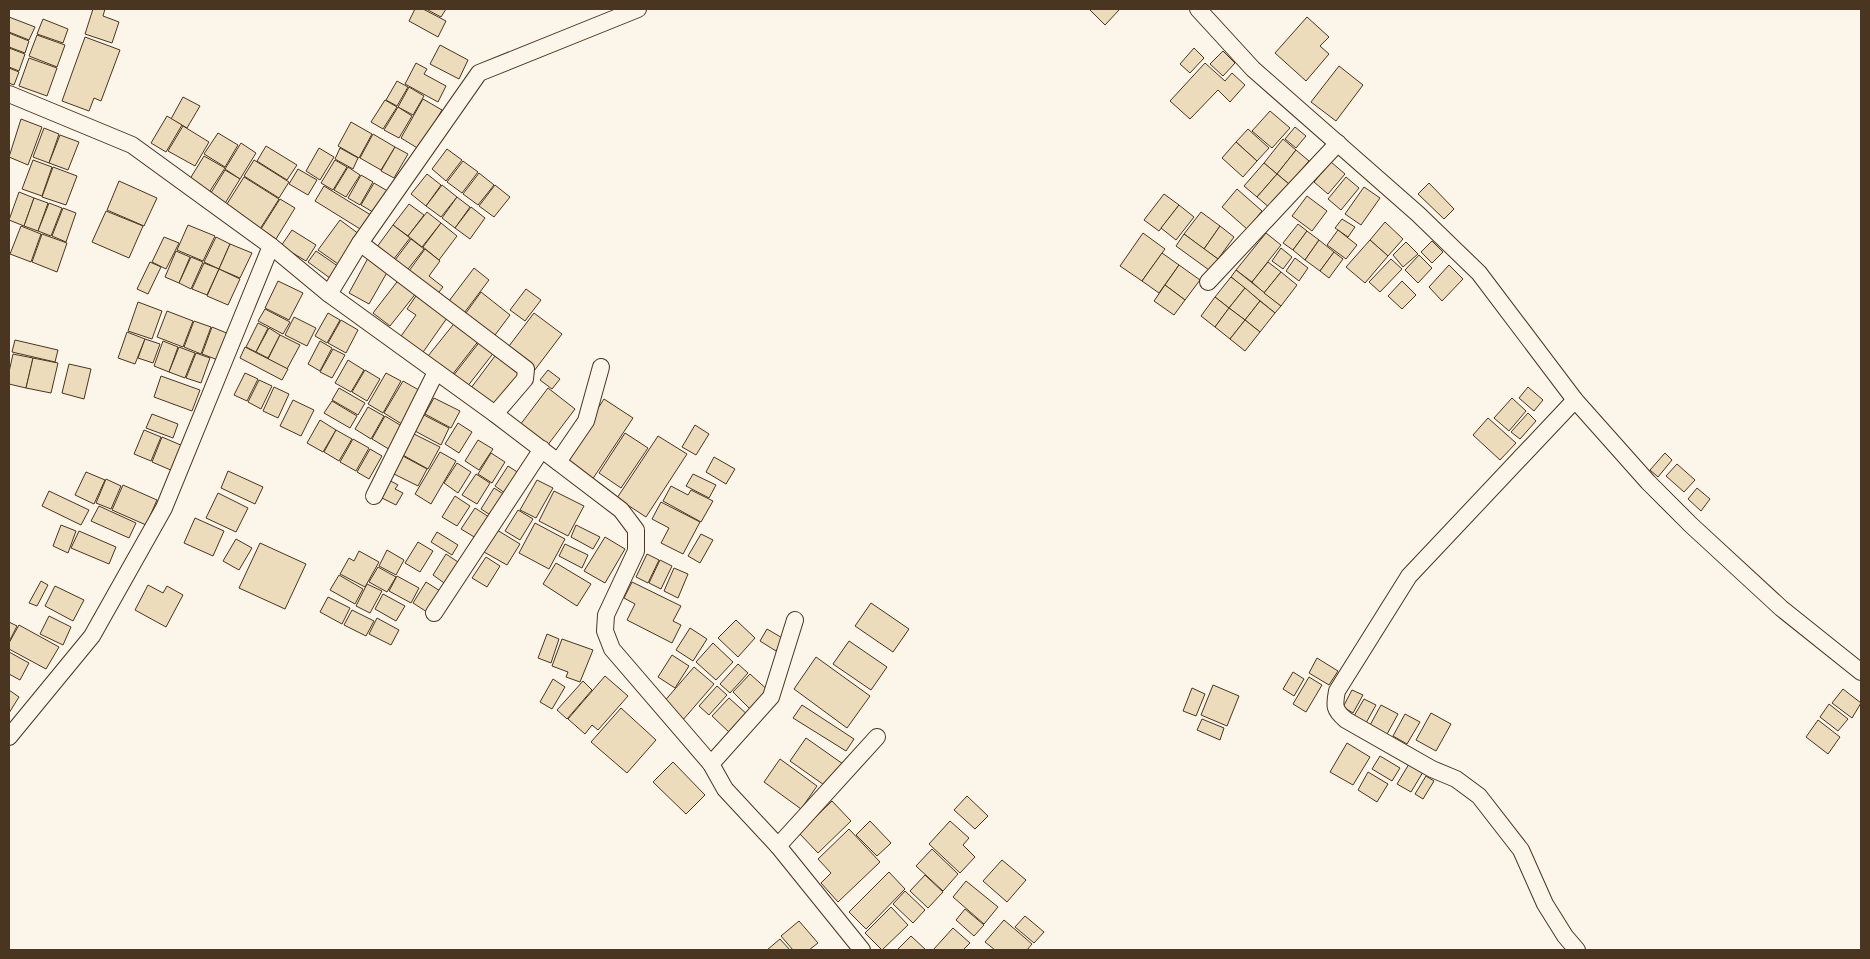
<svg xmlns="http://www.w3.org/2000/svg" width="1870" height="959" viewBox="0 0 1870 959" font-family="Barlow,sans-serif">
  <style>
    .building { fill: #ecdcbc; stroke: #4a3520 }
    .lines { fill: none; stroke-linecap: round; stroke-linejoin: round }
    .minor-casing { stroke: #4a3520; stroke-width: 18 }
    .minor { stroke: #fbf6e9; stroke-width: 16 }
  </style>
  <rect width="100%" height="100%" fill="#fbf6e9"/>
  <g class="building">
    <polygon points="93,9 105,9 103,16 119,22 112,43 85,34"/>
    <polygon points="415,9 423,9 446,21 438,37 409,21"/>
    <polygon points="426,9 446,9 441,17"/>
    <polygon points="1089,9 1118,9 1119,10 1105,25"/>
    <polygon points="9,17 35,27 29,40 9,32"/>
    <polygon points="1307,17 1329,37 1320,46 1329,54 1306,81 1275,53"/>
    <polygon points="43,19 68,29 63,43 37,34"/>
    <polygon points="9,33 29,41 25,53 9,47"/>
    <polygon points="37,35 65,45 57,67 29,56"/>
    <polygon points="85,37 120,50 101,101 94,98 89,111 62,101"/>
    <polygon points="440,45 468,60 459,79 430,64"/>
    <polygon points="9,48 25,54 19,71 9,67"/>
    <polygon points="1194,48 1204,58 1190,73 1180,64"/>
    <polygon points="1223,51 1235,63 1223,76 1210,64"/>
    <polygon points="29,58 57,68 47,96 19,86"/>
    <polygon points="416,63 427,69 424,74 446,86 438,102 405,84"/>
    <polygon points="1205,63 1225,81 1232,73 1245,85 1230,102 1218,90 1190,119 1170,101"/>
    <polygon points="1339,66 1363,85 1336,121 1311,102"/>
    <polygon points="9,68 19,72 14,85 9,83"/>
    <polygon points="397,81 408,87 397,106 386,100"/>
    <polygon points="409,87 424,96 413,115 398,107"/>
    <polygon points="183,97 200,106 187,128 171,119"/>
    <polygon points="423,99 442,110 419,149 401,138"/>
    <polygon points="385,100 397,107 383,129 371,122"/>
    <polygon points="398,107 412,116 399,138 384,130"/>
    <polygon points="1270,111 1290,128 1272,148 1252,131"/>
    <polygon points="167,116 182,125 166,152 151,143"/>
    <polygon points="21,119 42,127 28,165 9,157"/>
    <polygon points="351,122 372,134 359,158 338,146"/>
    <polygon points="183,126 209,142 195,166 168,151"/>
    <polygon points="1295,127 1306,136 1296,148 1285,139"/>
    <polygon points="44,128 59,134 49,163 33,157"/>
    <polygon points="1248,129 1269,148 1257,161 1236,142"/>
    <polygon points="218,133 238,145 225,167 204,154"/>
    <polygon points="373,134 395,147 381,170 360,158"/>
    <polygon points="60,135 79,142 68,170 49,163"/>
    <polygon points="1283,139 1296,150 1277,174 1264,163"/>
    <polygon points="1236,142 1257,161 1243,177 1222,158"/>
    <polygon points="241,143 256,153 240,179 225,169"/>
    <polygon points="266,146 297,165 287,180 257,161"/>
    <polygon points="395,147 408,154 394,178 381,171"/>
    <polygon points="319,148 334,157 320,180 306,171"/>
    <polygon points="340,148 358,158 353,169 335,159"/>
    <polygon points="447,149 462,160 446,181 432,169"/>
    <polygon points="1296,150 1309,161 1289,184 1277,174"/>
    <polygon points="204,156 225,168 208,194 188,182"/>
    <polygon points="33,160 52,167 42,196 22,189"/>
    <polygon points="254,160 289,182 279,198 244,176"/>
    <polygon points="335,160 347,167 333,190 321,183"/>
    <polygon points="463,161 478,172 462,193 447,182"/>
    <polygon points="1331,162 1345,174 1328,194 1314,182"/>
    <polygon points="1264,163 1277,174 1257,197 1244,186"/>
    <polygon points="53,167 77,176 66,205 42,197"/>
    <polygon points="348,167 360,175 346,197 334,190"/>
    <polygon points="298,169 317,180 308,195 289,184"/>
    <polygon points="225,170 240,179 224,205 209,196"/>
    <polygon points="479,173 494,185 478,205 463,194"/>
    <polygon points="427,174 441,185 426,206 411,194"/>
    <polygon points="1277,174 1289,184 1270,208 1257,197"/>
    <polygon points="361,175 373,182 360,205 348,198"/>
    <polygon points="244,177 279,199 260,229 225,207"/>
    <polygon points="1346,177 1359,188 1341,210 1328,199"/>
    <polygon points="119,181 157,198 144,226 107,210"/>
    <polygon points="374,183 391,193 378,215 361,205"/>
    <polygon points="1429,183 1454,209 1444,219 1418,194"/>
    <polygon points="442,185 457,197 441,217 426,206"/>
    <polygon points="495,185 510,197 494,217 479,206"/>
    <polygon points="324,186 374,217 365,232 315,201"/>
    <polygon points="1364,187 1380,198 1361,225 1345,214"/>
    <polygon points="1237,189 1262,211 1247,229 1222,207"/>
    <polygon points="19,192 34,198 24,226 9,220"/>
    <polygon points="1164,194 1179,205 1159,231 1144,220"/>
    <polygon points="1307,196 1327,211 1312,231 1292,216"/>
    <polygon points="457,197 470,207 455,228 442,218"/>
    <polygon points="34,198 48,203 38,231 24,226"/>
    <polygon points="280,199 295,208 276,239 261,229"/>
    <polygon points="49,203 62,208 51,236 38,231"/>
    <polygon points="409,204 424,215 408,236 393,225"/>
    <polygon points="1179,205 1194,217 1176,240 1161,228"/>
    <polygon points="471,207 485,218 470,239 455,228"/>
    <polygon points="63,208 76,213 66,242 52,236"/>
    <polygon points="106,211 143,226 129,258 92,242"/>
    <polygon points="427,212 441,223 422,247 408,236"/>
    <polygon points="1201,212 1220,226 1204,249 1184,234"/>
    <polygon points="1342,219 1355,227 1348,237 1335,228"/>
    <polygon points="340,220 363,237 341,266 318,250"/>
    <polygon points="1385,222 1403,239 1388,256 1370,240"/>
    <polygon points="441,223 457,236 439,260 423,247"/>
    <polygon points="1298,224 1307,231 1293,250 1283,243"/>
    <polygon points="188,225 215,236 203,261 177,250"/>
    <polygon points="393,225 410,238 390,264 374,251"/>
    <polygon points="21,226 41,234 31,262 10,254"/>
    <polygon points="1220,226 1234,237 1218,259 1204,249"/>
    <polygon points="292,230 316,245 306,261 281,246"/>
    <polygon points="1338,230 1357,245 1346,259 1327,245"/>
    <polygon points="1307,231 1319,240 1305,260 1293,250"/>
    <polygon points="1143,233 1165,249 1142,281 1120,266"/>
    <polygon points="1266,233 1281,245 1252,282 1236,270"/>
    <polygon points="42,234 67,243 57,272 32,262"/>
    <polygon points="1184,234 1218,259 1209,270 1176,246"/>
    <polygon points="164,237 179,243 166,269 152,262"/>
    <polygon points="216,237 230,244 219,269 204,262"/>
    <polygon points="411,239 424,249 404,274 392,264"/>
    <polygon points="1319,240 1334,252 1320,271 1305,260"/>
    <polygon points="1370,240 1388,256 1365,283 1346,267"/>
    <polygon points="1432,241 1443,252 1432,263 1421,252"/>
    <polygon points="1406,242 1418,254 1403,267 1393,255"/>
    <polygon points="230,244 252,253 240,278 219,269"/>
    <polygon points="1281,248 1292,257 1283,269 1272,261"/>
    <polygon points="425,249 440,261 429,276 443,287 435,297 406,275"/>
    <polygon points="176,251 190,257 179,283 165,277"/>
    <polygon points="316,251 342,269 334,281 308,262"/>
    <polygon points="1334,252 1343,259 1329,278 1320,271"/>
    <polygon points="1162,253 1179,265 1159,293 1142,281"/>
    <polygon points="1419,255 1432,268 1418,283 1405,270"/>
    <polygon points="191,257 203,262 191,289 179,283"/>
    <polygon points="368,258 389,269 369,304 349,293"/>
    <polygon points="1295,258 1308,268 1299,281 1286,271"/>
    <polygon points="1391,259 1402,269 1380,292 1369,282"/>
    <polygon points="150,262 161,267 148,294 137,289"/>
    <polygon points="1268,262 1281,272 1264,293 1252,282"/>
    <polygon points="204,263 219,269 207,295 192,289"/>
    <polygon points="1179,265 1200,280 1185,300 1165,285"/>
    <polygon points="1449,265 1463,279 1442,301 1429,287"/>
    <polygon points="474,268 489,280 461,317 446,305"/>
    <polygon points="219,269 240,279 228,305 207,296"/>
    <polygon points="1236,270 1281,306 1275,313 1231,277"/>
    <polygon points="1281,272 1297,285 1281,306 1264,293"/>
    <polygon points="1231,277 1245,288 1229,308 1215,297"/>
    <polygon points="400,278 417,292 390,326 373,313"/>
    <polygon points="278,281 303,293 289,320 265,308"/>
    <polygon points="1402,281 1416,295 1402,309 1388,296"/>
    <polygon points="1165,285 1185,300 1174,315 1154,301"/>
    <polygon points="1245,288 1260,301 1245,320 1229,308"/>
    <polygon points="526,289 541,300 525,321 510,310"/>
    <polygon points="481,292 510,315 492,339 463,317"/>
    <polygon points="416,296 447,318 421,355 399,339 416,315 407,309"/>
    <polygon points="1215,297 1229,308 1215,327 1201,316"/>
    <polygon points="1260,301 1275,313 1260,332 1245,320"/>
    <polygon points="138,302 162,311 152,339 128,331"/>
    <polygon points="1229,308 1245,320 1230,339 1215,327"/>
    <polygon points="265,309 290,322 283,334 258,321"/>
    <polygon points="167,311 193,321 183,347 157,337"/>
    <polygon points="328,313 340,320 327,343 315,336"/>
    <polygon points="534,313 562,334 534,371 506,350"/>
    <polygon points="294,317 316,328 307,346 285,335"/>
    <polygon points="341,320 358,330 346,353 328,343"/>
    <polygon points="457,320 480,339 452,375 428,356"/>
    <polygon points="1245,320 1260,332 1245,351 1230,339"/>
    <polygon points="194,321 211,327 201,354 184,347"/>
    <polygon points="258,323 268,328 256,352 246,347"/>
    <polygon points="212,327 229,334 218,360 202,354"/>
    <polygon points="269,328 280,335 268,358 256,352"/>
    <polygon points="127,332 145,339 135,364 118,358"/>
    <polygon points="280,335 300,345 287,369 268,359"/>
    <polygon points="145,339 160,344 153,363 138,358"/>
    <polygon points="15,340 58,350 55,362 12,352"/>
    <polygon points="481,340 495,351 467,387 453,376"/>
    <polygon points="163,341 178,347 169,372 154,366"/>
    <polygon points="320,341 332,348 320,371 308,364"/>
    <polygon points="179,347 195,353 185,378 169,372"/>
    <polygon points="245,347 288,369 282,380 240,358"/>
    <polygon points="333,349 345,355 332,378 320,372"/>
    <polygon points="498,352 526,372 498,409 471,388"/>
    <polygon points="196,353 210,358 201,383 186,378"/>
    <polygon points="13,354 33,358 26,388 9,384 9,372"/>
    <polygon points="33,358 58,363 51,393 26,388"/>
    <polygon points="348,360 364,370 351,392 335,383"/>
    <polygon points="69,364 91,369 84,399 62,393"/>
    <polygon points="365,370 380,379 367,401 352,392"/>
    <polygon points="548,370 560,379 552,389 540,380"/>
    <polygon points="245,373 258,379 247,401 234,395"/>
    <polygon points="386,373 401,381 383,413 368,404"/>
    <polygon points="161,376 200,390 192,411 154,397"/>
    <polygon points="259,380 272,386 261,409 248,402"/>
    <polygon points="403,381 424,393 405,426 384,413"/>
    <polygon points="274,387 289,394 278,418 263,411"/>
    <polygon points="1528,387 1543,400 1534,411 1519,398"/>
    <polygon points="339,388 365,403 358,415 332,400"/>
    <polygon points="548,388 575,409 547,446 520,425"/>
    <polygon points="434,398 460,411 451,428 425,414"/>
    <polygon points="1512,398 1526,411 1509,431 1494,418"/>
    <polygon points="604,399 633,418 592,480 563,462"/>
    <polygon points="293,400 314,410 301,436 280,426"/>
    <polygon points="332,401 357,416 350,428 324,413"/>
    <polygon points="368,407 384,416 371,439 355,429"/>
    <polygon points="1528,413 1536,421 1520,439 1511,432"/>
    <polygon points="152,414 178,424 173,438 146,428"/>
    <polygon points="424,415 449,428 441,445 415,431"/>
    <polygon points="385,416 405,428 392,451 372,439"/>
    <polygon points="1488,418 1516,443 1500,460 1473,435"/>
    <polygon points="320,420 336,430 323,452 307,443"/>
    <polygon points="458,423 472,432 459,453 445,444"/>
    <polygon points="695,425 709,434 696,455 682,447"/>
    <polygon points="144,430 161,437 151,461 134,454"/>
    <polygon points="336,430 352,439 339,461 324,452"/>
    <polygon points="412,433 440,447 428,469 401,454"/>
    <polygon points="625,433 648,448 621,488 599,473"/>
    <polygon points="658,436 687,454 646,517 617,498"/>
    <polygon points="162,437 183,446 173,471 152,462"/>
    <polygon points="353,439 369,448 356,471 340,462"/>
    <polygon points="478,440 493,449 479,470 465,461"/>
    <polygon points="370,449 382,456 369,479 357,472"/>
    <polygon points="440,452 456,461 431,504 415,494"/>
    <polygon points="491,453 505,462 492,483 478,474"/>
    <polygon points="1665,453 1672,460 1658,477 1650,470"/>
    <polygon points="401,455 427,469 418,486 392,473"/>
    <polygon points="714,457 735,469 726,484 706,472"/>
    <polygon points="457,463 471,472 458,493 444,483"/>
    <polygon points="1677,464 1695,480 1684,492 1666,476"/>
    <polygon points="508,466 522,475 509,496 495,486"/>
    <polygon points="228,471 263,487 255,504 221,488"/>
    <polygon points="86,472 105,480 94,504 75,495"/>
    <polygon points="476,474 490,483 477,504 462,495"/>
    <polygon points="693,474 716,485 709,498 686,486"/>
    <polygon points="106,479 121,486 111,509 96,503"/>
    <polygon points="387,479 398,485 395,489 403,493 396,505 378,496"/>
    <polygon points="537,480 553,488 536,518 520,510"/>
    <polygon points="123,485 157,500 146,525 112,510"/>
    <polygon points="671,486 688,495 691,490 713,501 701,522 663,501"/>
    <polygon points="494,488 508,497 495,518 481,509"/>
    <polygon points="1697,488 1710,499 1701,511 1688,499"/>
    <polygon points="49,491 89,510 81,525 42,506"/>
    <polygon points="554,491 584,506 568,536 539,521"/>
    <polygon points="218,493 248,508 236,532 206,518"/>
    <polygon points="455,496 470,506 457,526 442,517"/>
    <polygon points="661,502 700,522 683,554 661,543 669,528 652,519"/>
    <polygon points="99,506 136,523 129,538 91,521"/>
    <polygon points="475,508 489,517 476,538 461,529"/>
    <polygon points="518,510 533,519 520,540 505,531"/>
    <polygon points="195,518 224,531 213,556 184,543"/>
    <polygon points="535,523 565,539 549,569 519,553"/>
    <polygon points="61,525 76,531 68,553 53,546"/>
    <polygon points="576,525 600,537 593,549 571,537"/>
    <polygon points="497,530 520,544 507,565 484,552"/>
    <polygon points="79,531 116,547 109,564 71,548"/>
    <polygon points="437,532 458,545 452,555 431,542"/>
    <polygon points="701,534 713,540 700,563 688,556"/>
    <polygon points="605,537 625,549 605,583 584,571"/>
    <polygon points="236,539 252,548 239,570 223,561"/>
    <polygon points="418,542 433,551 420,572 405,563"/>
    <polygon points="260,543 306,564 285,609 239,588"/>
    <polygon points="565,544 588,555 582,568 559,556"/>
    <polygon points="387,550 404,560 396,575 379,566"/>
    <polygon points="359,551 379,562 365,587 340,574 349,558 354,561"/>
    <polygon points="446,554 461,564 447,585 433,575"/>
    <polygon points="647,554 659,560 648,583 636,577"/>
    <polygon points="486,557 500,566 487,587 472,578"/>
    <polygon points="660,560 672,566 661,589 649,583"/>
    <polygon points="556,563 591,584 577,606 543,584"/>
    <polygon points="378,567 396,577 387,592 369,582"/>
    <polygon points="674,568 688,574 678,598 664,591"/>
    <polygon points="339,575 363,589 355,604 330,590"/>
    <polygon points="397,576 419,588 411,603 389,591"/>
    <polygon points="41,581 48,585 37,606 29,603"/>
    <polygon points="426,582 440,591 427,612 413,603"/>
    <polygon points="632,582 681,606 673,621 681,625 672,643 627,620 635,604 624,598"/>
    <polygon points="367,584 382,591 370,613 356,606"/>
    <polygon points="148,585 163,593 167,586 183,595 166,627 135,610"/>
    <polygon points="55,586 84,600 73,621 45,606"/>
    <polygon points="383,594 405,606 396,621 375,609"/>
    <polygon points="328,597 350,608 342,624 320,612"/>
    <polygon points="871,603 909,629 893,652 855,626"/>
    <polygon points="352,610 374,621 366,636 344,625"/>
    <polygon points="49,616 71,627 63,645 40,634"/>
    <polygon points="377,618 399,630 391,645 369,634"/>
    <polygon points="736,620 755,638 738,657 718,638"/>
    <polygon points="9,622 17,626 9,642"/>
    <polygon points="19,625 59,647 46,669 9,649 9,643"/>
    <polygon points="690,628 707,639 693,661 676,650"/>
    <polygon points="767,629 784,639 776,651 760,641"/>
    <polygon points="547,634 559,639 551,663 538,658"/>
    <polygon points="562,639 593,650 580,682 566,677 568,672 552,666"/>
    <polygon points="849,641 887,667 871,690 833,664"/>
    <polygon points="713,643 733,662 716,680 696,662"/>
    <polygon points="9,652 29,663 20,680 9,674"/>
    <polygon points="672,655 689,666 675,688 658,677"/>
    <polygon points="816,657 870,696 847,728 794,689"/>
    <polygon points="1317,658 1338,671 1329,685 1309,673"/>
    <polygon points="738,664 748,673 730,693 720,684"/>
    <polygon points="694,667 714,684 682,721 662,704"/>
    <polygon points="1293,672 1304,679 1294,696 1283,689"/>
    <polygon points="750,674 770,692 752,711 733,692"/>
    <polygon points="605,676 628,696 598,730 592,725 585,734 568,719"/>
    <polygon points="1309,677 1322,685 1306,712 1293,704"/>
    <polygon points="553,679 565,687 552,709 540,702"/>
    <polygon points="583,681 592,690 567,719 557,710"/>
    <polygon points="1213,685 1239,696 1227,726 1201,715"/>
    <polygon points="717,686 727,695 709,715 699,706"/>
    <polygon points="1192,688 1205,694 1196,716 1183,711"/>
    <polygon points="1843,689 1861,703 1852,718 1832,703"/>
    <polygon points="9,690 19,697 9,713"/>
    <polygon points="1352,690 1363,695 1353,713 1343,707"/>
    <polygon points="729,698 749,716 731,734 712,716"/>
    <polygon points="1364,699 1376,705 1366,723 1354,716"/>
    <polygon points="1829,704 1848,719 1838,731 1820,717"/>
    <polygon points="802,705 854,739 846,751 793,718"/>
    <polygon points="1381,705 1398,714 1386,736 1369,727"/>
    <polygon points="621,708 656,740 627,773 591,742"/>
    <polygon points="1431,713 1451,724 1436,751 1416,740"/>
    <polygon points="1405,714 1420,722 1407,744 1393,736"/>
    <polygon points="1202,719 1224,728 1220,740 1197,730"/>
    <polygon points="1818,720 1840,737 1828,754 1806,737"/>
    <polygon points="806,738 843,764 827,787 790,761"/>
    <polygon points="1347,743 1370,757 1353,785 1330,772"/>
    <polygon points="1380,756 1400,768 1392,781 1372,769"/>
    <polygon points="780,759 817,786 801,809 764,782"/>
    <polygon points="673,762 705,795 686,814 653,782"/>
    <polygon points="1409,764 1423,772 1411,792 1397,784"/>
    <polygon points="1368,772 1388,784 1377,802 1358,790"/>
    <polygon points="1426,776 1434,781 1423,799 1415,794"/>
    <polygon points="967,796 988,816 975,829 954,810"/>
    <polygon points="832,801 851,821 818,853 799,833"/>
    <polygon points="870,821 891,843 877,856 856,835"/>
    <polygon points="950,821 969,838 963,845 975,857 960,873 929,844"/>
    <polygon points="849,829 880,862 838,902 821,883 831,873 818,859"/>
    <polygon points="932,849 958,874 943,891 916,866"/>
    <polygon points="1002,860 1026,880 1007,902 983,881"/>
    <polygon points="889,872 905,889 866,929 849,912"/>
    <polygon points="925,875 943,892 928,908 910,891"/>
    <polygon points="966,881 998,907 984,924 953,897"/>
    <polygon points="905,891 925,910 913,923 893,904"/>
    <polygon points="891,907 908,925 882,950 865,933"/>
    <polygon points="965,909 984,925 974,936 956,920"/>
    <polygon points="1025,916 1044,932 1034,943 1015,927"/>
    <polygon points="1004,920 1032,944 1027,950 995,950 985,942"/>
    <polygon points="799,921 818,943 809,950 793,950 781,936"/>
    <polygon points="953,928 970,943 963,950 933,950"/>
    <polygon points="911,936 926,950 897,950"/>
    <polygon points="780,939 790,950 767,950"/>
  </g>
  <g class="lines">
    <g class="minor-casing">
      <g id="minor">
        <polyline points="1198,9 1253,69 1418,214 1479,273 1575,400 1648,482 1691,525 1781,608 1861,672"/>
        <polyline points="9,94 132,145 271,246 329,294 495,414 621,510 636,530 636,551 606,615 605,631 612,649 711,764 725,789 778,846 862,950"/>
        <polyline points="360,243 526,369 525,379 495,414"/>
        <polyline points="1208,282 1338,143"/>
        <polyline points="329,294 360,243 479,73 638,9"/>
        <path d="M1575 400 1409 576 1337 691C1334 706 1334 710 1346 720L1432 769 1456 779 1479 796 1521 850 1545 904 1565 936 1577 950"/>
        <polyline points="558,462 586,421 601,367"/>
        <polyline points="374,496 436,372"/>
        <polyline points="434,613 542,449"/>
        <polyline points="9,737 92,636 164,508 271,246"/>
        <polyline points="711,764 771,697 795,620"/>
        <polyline points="778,846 877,737"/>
      </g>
    </g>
    <use href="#minor" class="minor"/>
  </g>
  <rect width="1870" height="959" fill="none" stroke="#4a3520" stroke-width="20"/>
</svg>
